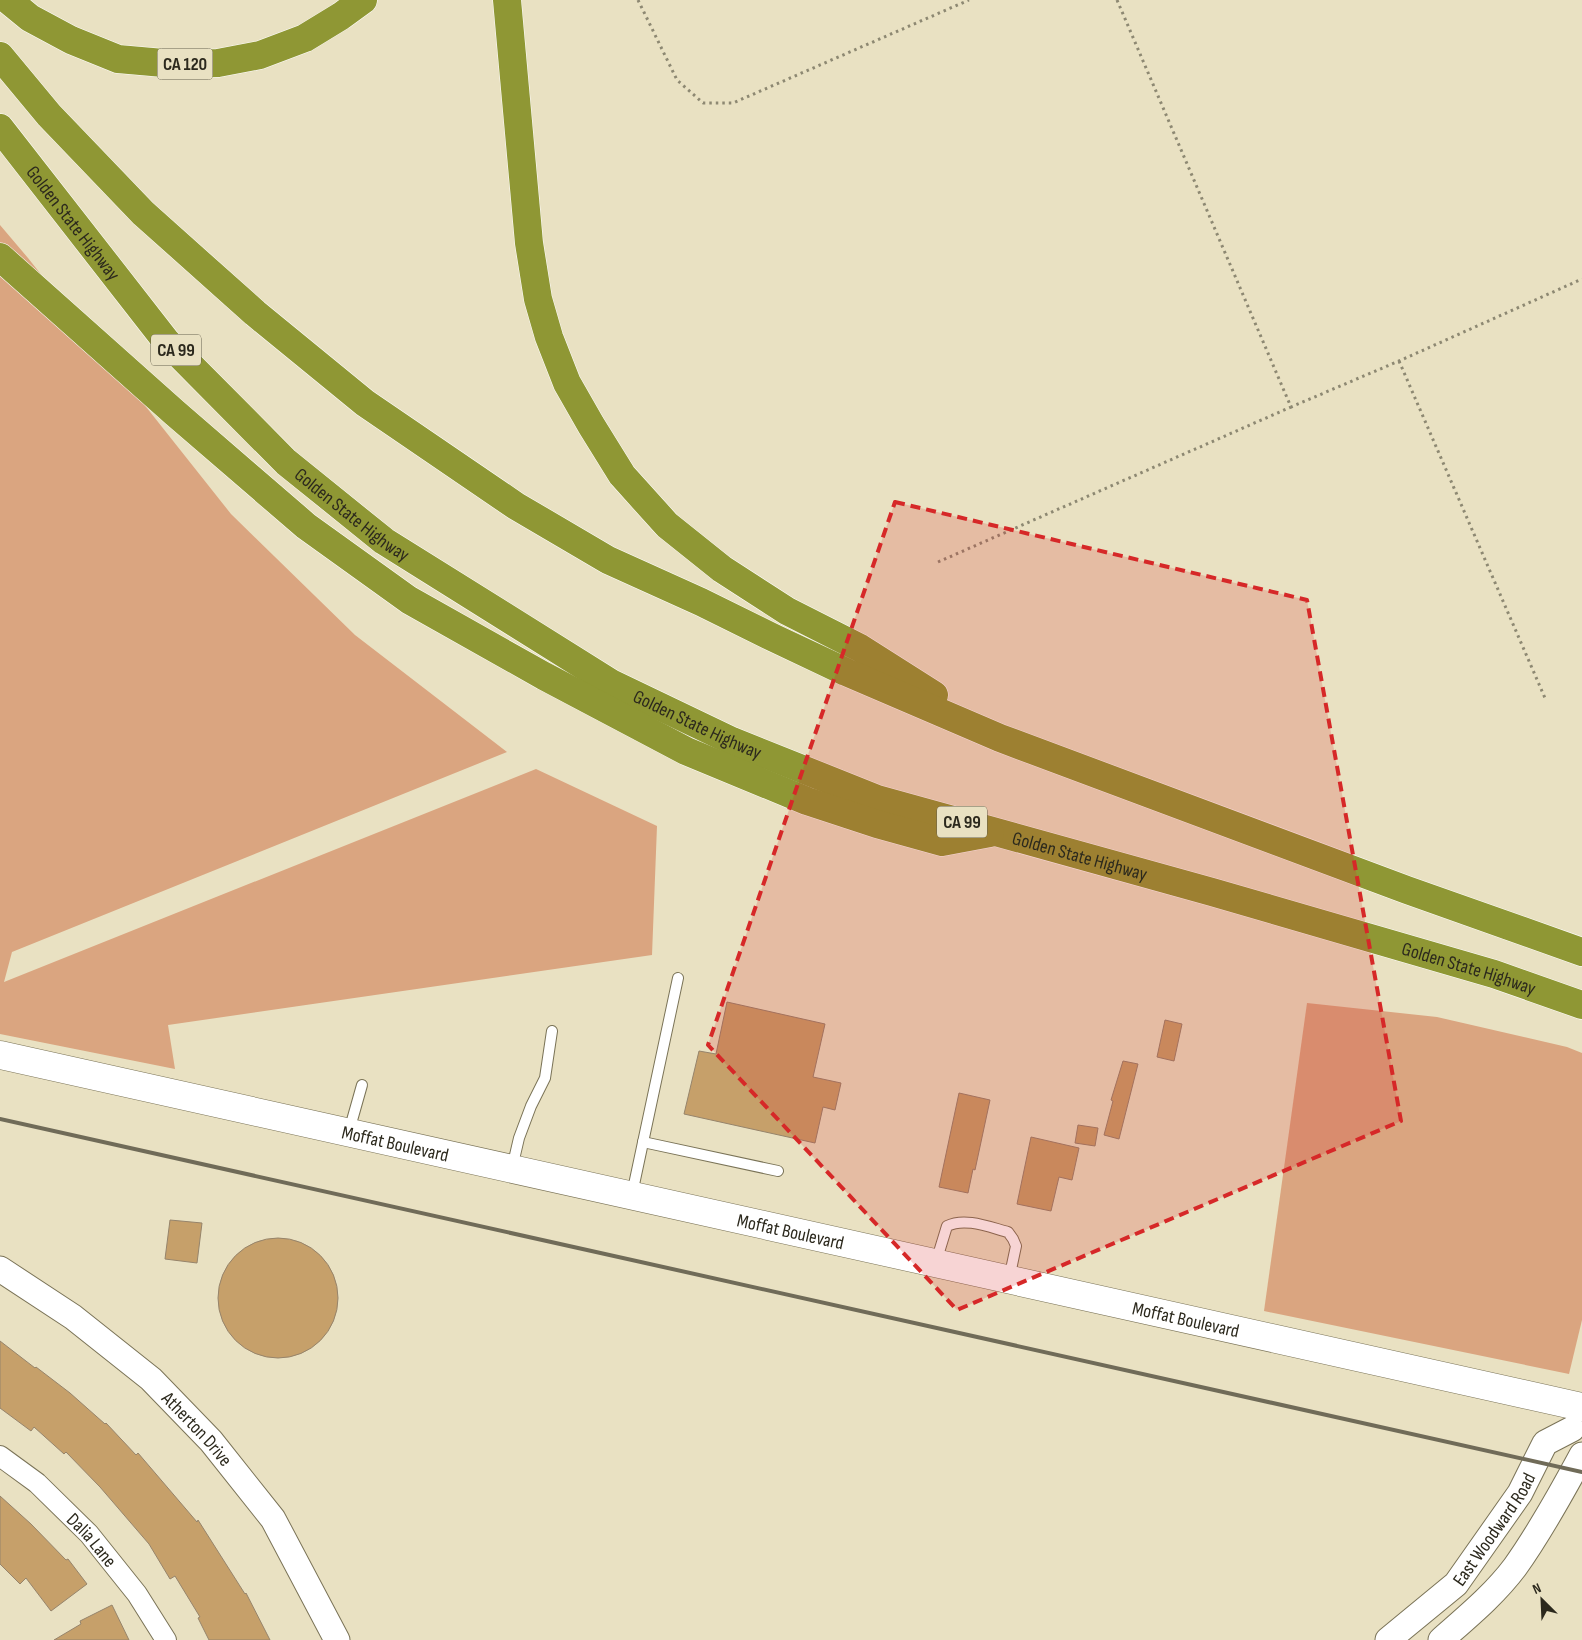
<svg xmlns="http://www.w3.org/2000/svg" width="1582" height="1640" viewBox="0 0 1582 1640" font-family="'Sofia Sans Condensed',sans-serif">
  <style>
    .green { fill: #daa580 }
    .building { fill: #c6a06a; stroke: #96846b }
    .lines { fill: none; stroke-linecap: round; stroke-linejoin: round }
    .service-casing { stroke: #7a7357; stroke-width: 12 }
    .minor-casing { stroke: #7a7357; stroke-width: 22 }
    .tertiary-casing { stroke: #7a7357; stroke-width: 27 }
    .secondary-casing { stroke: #7a7357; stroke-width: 29 }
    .motorway-casing { stroke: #fff; stroke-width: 29 }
    .path { stroke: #8d8872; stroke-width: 3; stroke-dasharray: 2.5 4; stroke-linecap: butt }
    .service { stroke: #fff; stroke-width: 10 }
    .minor { stroke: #fff; stroke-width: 20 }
    .tertiary { stroke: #fff; stroke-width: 25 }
    .secondary { stroke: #fff; stroke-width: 28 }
    .motorway { stroke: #8f9734; stroke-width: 28 }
    .rail { stroke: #706b58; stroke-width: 4 }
    .marked { fill: #d62828; fill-opacity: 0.2; stroke: #d62828; stroke-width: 4; stroke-dasharray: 10 6; stroke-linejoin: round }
    .labels { text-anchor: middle; stroke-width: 4.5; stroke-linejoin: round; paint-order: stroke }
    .shield { fill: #e9e1c2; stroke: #65604e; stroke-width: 1 }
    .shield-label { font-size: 18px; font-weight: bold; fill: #2c291d }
    .street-label { font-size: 19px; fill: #2c291d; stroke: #e9e1c2 }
  </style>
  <rect width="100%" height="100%" fill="#e9e1c2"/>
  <g class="green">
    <polygon points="0,225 28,258 231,514 355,635 507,752 12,952 4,982 536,769 657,826 652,955 168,1025 175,1069 0,1034"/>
    <polygon points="1307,1003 1437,1017 1567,1047 1582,1053 1582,1320 1569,1374 1264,1311"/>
  </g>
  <g class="building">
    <polygon points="727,1002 825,1024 813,1077 841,1083 835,1110 823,1107 815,1143 684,1114 699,1051 716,1054"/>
    <polygon points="1165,1020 1182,1024 1174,1061 1157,1057"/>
    <polygon points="1123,1061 1138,1064 1119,1139 1104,1135 1113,1101 1111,1100"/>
    <polygon points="959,1093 990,1100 975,1170 973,1169 968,1193 939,1187"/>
    <polygon points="1078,1125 1098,1128 1095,1146 1075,1143"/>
    <polygon points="1031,1137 1079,1148 1072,1180 1059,1177 1051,1211 1017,1204"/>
    <polygon points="170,1220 202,1223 197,1263 165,1259"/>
    <circle cx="278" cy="1298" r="60"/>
    <polygon points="0,1341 35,1368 36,1367 70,1393 105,1424 106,1423 136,1455 138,1453 197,1522 198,1520 245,1594 246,1593 270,1640 209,1640 198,1618 200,1617 175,1576 170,1579 149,1544 100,1487 66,1452 64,1454 34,1427 31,1431 0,1408"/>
    <polygon points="0,1496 31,1524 66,1560 68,1559 87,1584 51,1611 26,1578 20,1584 0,1564"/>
    <polygon points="112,1605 129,1640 54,1640 81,1624 80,1621"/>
  </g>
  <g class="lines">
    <g class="service-casing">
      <g id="service">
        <polyline points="349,1131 362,1085"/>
        <polyline points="643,1142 778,1171"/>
        <polyline points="512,1168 519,1138 531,1106 545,1078 552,1031"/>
        <polyline points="632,1194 678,978"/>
        <path d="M936 1262 947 1226C965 1217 989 1227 1008 1232L1013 1239 1016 1246 1009 1279"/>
      </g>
    </g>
    <g class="minor-casing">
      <g id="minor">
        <path id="s1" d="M0 1456 37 1483 89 1534 137 1594 166 1640"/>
      </g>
    </g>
    <g class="tertiary-casing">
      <g id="tertiary">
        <path id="s2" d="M0 1269 73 1317 151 1379 211 1441 273 1519 337 1640"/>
        <path id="s3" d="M1388 1640 1456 1584 1520 1493 1545 1443 1572 1429"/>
        <path d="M1441 1640C1467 1617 1494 1595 1515 1567 1540 1532 1561 1494 1582 1455"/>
      </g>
    </g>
    <g class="secondary-casing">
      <g id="secondary">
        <path id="s4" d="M0 1055 1582 1407"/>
      </g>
    </g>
    <g class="motorway-casing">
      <g id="motorway">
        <polyline points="8,0 30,18 71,40 118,59 175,64 218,63 260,55 305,38 341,16 363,0"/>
        <polyline points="507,0 529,243 538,299 549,337 567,383 591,425 622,475 667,525 722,569 787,611 860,648 934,695"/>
        <polyline points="0,56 49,115 143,213 255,313 365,403 516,506 608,560 701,602 774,638 846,672 1000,738 1407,890 1582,952"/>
        <path id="s5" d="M0 128 166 341 286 462 384 541 611 683 732 741 877 799 1212 892 1494 974 1582 1005"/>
        <polyline points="0,257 175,413 306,526 409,600 544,676 686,751 807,801 877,824 942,842 990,833"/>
      </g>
    </g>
    <g class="path">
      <polyline points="638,0 677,80 703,103 733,103 969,0"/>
      <polyline points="1117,0 1291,407 1399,361 1582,279"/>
      <polyline points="1399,361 1545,698"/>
      <polyline points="938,562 1291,407"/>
    </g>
    <use href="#service" class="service"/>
    <use href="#minor" class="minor"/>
    <use href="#tertiary" class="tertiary"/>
    <use href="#secondary" class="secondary"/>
    <use href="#motorway" class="motorway"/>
    <polyline class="rail" points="0,1119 1582,1472"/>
  </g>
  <path class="marked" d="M895 502 1307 600 1401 1121 957 1310 708 1045Z"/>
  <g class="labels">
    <g class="shield">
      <rect x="157.5" y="48.5" width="55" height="31" rx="4"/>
      <rect x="151" y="334.5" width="50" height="31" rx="4"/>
      <rect x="937" y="806.5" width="50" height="31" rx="4"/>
    </g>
    <g class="shield-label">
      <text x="185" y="70">CA 120</text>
      <text x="176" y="356">CA 99</text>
      <text x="962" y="828">CA 99</text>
    </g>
    <g class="street-label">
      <text dy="7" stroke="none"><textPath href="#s5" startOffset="120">Golden State Highway</textPath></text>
      <text dy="7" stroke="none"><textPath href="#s5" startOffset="525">Golden State Highway</textPath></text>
      <text dy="7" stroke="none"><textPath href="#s5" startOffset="930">Golden State Highway</textPath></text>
      <text dy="7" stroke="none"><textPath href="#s5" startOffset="1335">Golden State Highway</textPath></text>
      <text dy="7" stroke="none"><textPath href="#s5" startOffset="1740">Golden State Highway</textPath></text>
      <text dy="7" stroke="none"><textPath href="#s4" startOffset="405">Moffat Boulevard</textPath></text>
      <text dy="7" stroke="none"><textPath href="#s4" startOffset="810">Moffat Boulevard</textPath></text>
      <text dy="7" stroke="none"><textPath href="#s4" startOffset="1215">Moffat Boulevard</textPath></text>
      <text dy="7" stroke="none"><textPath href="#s2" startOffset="255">Atherton Drive</textPath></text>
      <text dy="7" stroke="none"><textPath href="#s3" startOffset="155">East Woodward Road</textPath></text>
      <text dy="7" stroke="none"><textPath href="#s1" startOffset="125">Dalia Lane</textPath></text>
    </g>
  </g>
  <g transform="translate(1542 1600) rotate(336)" stroke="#e9e1c2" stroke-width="4" paint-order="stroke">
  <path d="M0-4L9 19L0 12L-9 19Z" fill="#2c291d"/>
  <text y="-8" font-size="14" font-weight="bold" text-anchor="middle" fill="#2c291d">N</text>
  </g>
</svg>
